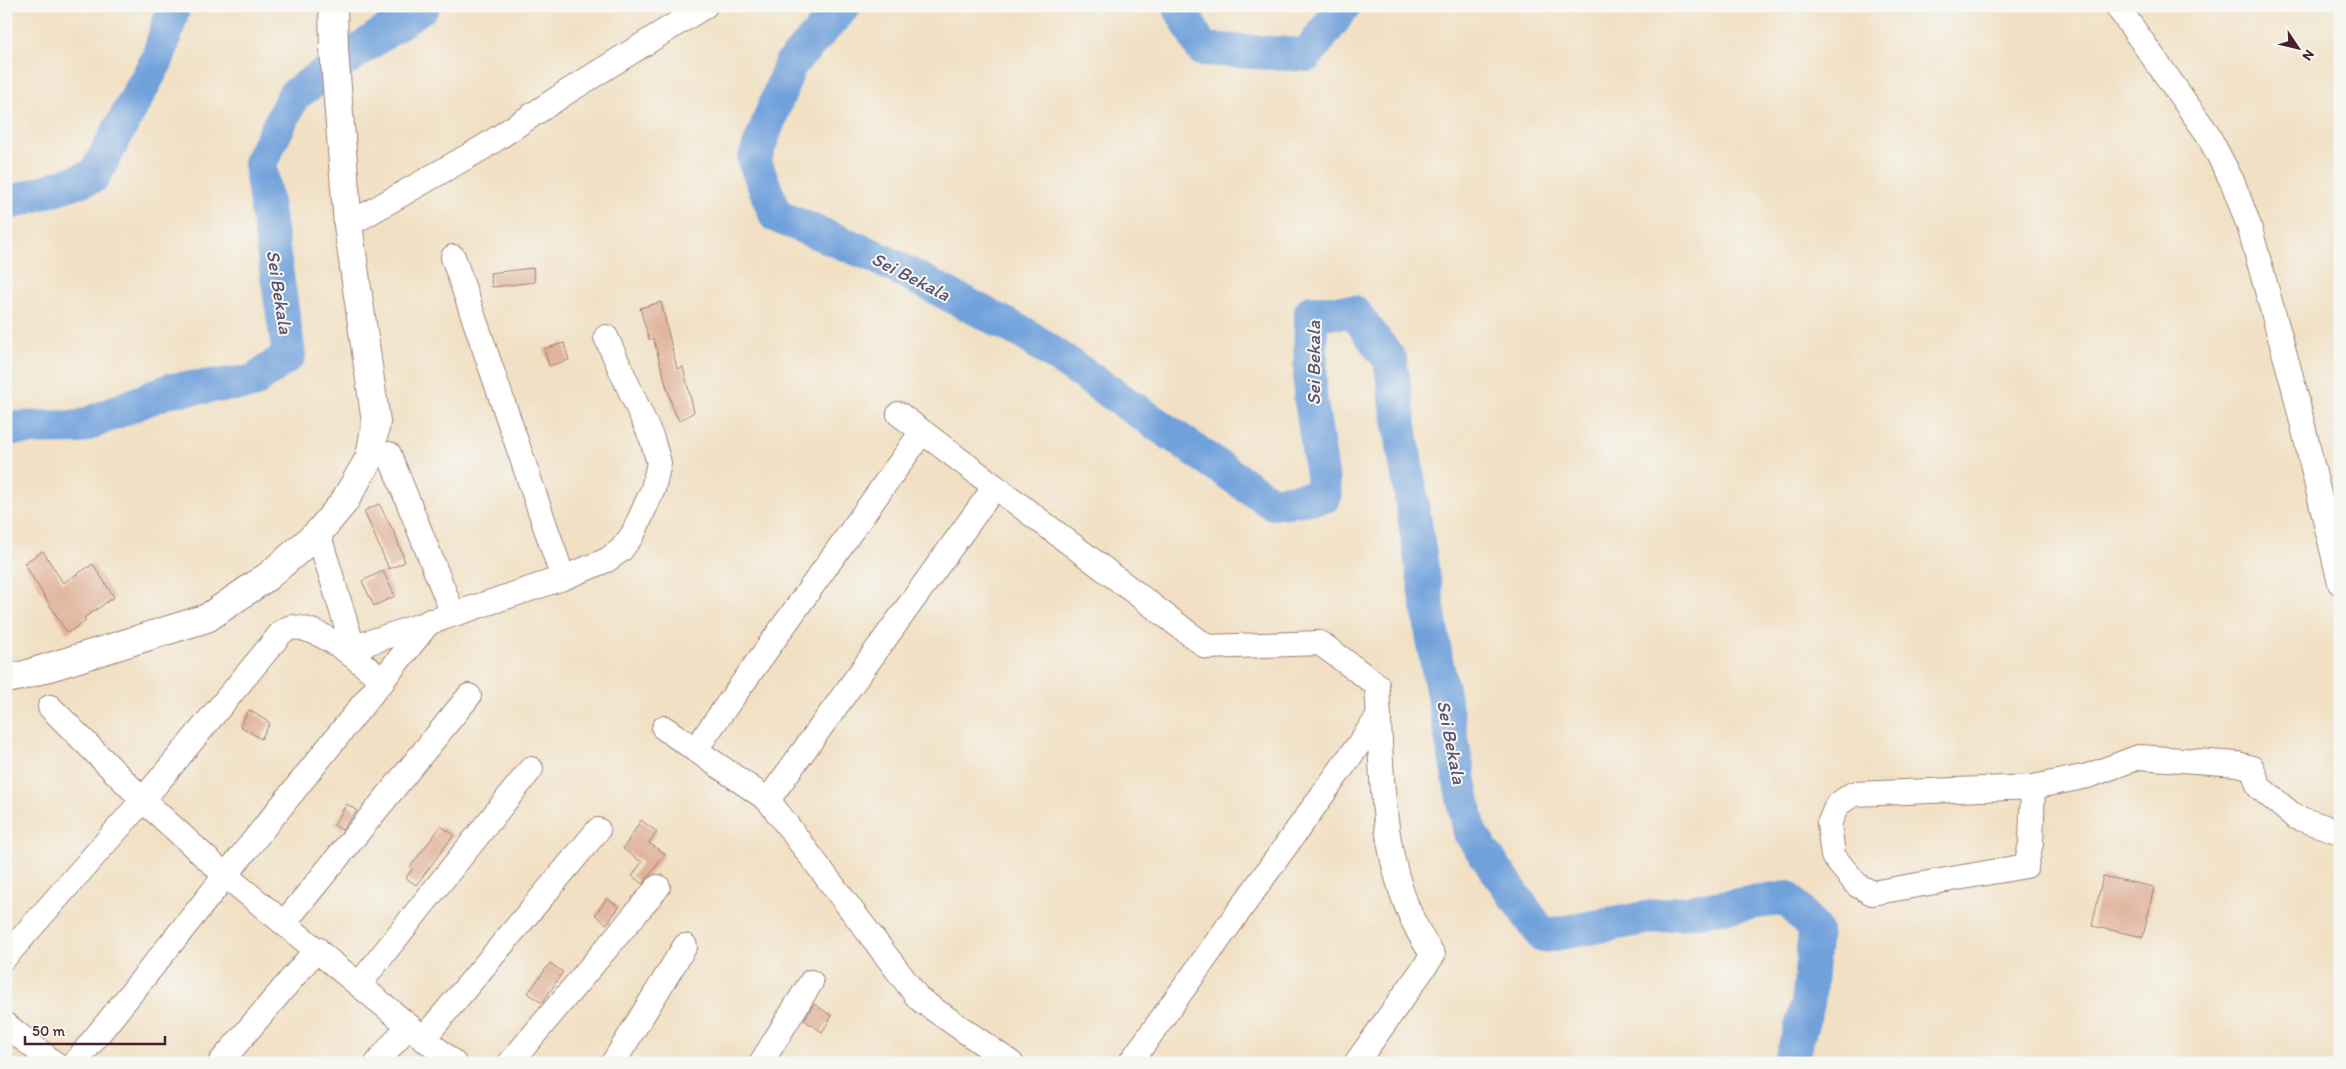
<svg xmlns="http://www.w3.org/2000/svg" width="2346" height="1069" viewBox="0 0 2346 1069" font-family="Itim,sans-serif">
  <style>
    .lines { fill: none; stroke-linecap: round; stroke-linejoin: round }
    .river { stroke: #71a1db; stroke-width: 34 }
    .building { fill: #e1b39b }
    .minor-casing { stroke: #9e8077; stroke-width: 26 }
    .major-casing { stroke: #9e8077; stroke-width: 30 }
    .minor { stroke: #fff; stroke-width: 24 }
    .major { stroke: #fff; stroke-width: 28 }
    .labels { text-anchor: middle; stroke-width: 4; stroke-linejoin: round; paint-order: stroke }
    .water-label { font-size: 19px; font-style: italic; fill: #5a5371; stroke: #f6f6f2 }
  </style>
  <rect width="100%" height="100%" fill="#f6f6f2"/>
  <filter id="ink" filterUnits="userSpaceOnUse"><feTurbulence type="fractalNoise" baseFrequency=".02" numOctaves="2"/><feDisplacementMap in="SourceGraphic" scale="10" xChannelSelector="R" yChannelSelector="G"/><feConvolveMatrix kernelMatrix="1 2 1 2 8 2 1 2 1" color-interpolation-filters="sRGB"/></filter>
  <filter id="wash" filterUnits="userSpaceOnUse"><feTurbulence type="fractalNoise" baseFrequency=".0096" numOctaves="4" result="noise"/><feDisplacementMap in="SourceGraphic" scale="20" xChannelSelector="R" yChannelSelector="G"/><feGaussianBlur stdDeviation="1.12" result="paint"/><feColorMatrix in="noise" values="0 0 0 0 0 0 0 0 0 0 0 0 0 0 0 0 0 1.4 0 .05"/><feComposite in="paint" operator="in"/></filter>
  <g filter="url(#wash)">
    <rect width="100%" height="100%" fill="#f1e0c3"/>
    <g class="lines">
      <g class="river">
        <polyline points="844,6 790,65 754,160 776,216 872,255 1025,334 1272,503 1325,496 1310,394 1311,312 1354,312 1390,360 1436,659 1470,833 1543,936 1663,915 1787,898 1815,930 1808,1004 1790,1063"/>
        <polyline points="1179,6 1202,49 1307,55 1344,6"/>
        <polyline points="6,204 94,176 158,58 174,6"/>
        <polyline points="6,428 80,427 170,390 253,382 289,355 260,163 294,95 423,6"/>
      </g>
    </g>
    <g id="blocks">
      <g class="building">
        <polygon points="533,268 535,282 492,287 490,273"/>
        <polygon points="661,302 677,369 683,367 694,412 679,421 673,409 653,338 649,340 640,308"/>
        <polygon points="564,343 569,360 549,366 544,349"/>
        <polygon points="379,504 395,534 405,562 389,569 364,511"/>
        <polygon points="43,551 63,583 93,564 114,597 84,618 86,621 67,633 24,563"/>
        <polygon points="383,571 395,596 374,606 362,581"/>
        <polygon points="249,710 270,723 261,739 240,726"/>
        <polygon points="347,804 357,811 342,830 334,825"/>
        <polygon points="641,820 657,832 649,843 665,854 643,884 632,876 642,862 623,849"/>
        <polygon points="441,826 454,835 416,885 406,878 412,869 410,867"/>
        <polygon points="2103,876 2154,887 2143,937 2092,926"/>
        <polygon points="607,898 619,907 607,924 595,915"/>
        <polygon points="550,963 563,972 542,1003 528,993"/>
        <polygon points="814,1004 832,1016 822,1032 804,1020"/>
      </g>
    </g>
  </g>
  <g filter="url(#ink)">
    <use href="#blocks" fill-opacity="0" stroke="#9e8077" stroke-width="1"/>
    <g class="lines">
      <g class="minor-casing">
        <g id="minor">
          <polyline points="2117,6 2207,133 2233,183 2249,226 2293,384 2340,583"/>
          <polyline points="348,225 484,147 567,92 705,6"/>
          <polyline points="453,257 563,578"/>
          <path d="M899 414 1207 647 1320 643 1377 685C1383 775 1378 878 1433 955L1356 1063"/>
          <polyline points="389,454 453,614"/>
          <polyline points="318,533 353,647"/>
          <polyline points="346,650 563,578 607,560 621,550 633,534 653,489 659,463 652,439 606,337"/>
          <polyline points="50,707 143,800 225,875 454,1063"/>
          <polyline points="664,728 768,800 919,999 1011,1063"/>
          <polyline points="695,750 922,432"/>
          <polyline points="2033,787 2031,843 2026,866 1872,893 1857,885 1833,856 1829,824 1837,805 1853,794 2033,787 2088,776 2139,757 2238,764 2252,768 2259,787 2295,817 2340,832"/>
          <polyline points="768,800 994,488"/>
          <polyline points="285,922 469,696"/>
          <path d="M6 956 143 800 282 632 291 627C325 628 359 661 383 681"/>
          <polyline points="360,983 531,769"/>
          <polyline points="6,1025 54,1063"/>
          <polyline points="423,1039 598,830"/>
          <polyline points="75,1063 430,621"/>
          <polyline points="220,1063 317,949"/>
          <polyline points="377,1063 408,1026"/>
          <polyline points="510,1063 658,887"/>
          <polyline points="613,1063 685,946"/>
          <polyline points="761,1063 811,982"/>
          <polyline points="1130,1063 1379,716"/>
        </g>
      </g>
      <g class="major-casing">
        <polyline id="major" points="6,679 21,676 207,618 267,577 318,533 344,502 370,457 376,422 348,225 334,50 333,6"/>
      </g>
      <use href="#minor" class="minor"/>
      <use href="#major" class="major"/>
    </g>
  </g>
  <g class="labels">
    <g class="water-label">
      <text transform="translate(911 276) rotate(27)" y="7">Sei Bekala</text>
      <text transform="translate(280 292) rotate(81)" y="7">Sei Bekala</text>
      <text transform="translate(1313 363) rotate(-90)" y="7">Sei Bekala</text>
      <text transform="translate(1452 742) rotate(79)" y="7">Sei Bekala</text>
    </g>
  </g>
  <rect width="2346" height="1069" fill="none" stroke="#f6f6f2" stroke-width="25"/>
  <g transform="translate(2298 48) rotate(125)" stroke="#f6f6f2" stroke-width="4" paint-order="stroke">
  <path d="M0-4L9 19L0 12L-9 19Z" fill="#4a1f2b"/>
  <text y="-8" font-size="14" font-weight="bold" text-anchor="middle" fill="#4a1f2b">N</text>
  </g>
  <path d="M25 1036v8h140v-8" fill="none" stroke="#4a1f2b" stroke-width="2.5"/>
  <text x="32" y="1036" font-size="15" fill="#4a1f2b" stroke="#f6f6f2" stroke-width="4" paint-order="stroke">50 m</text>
</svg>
